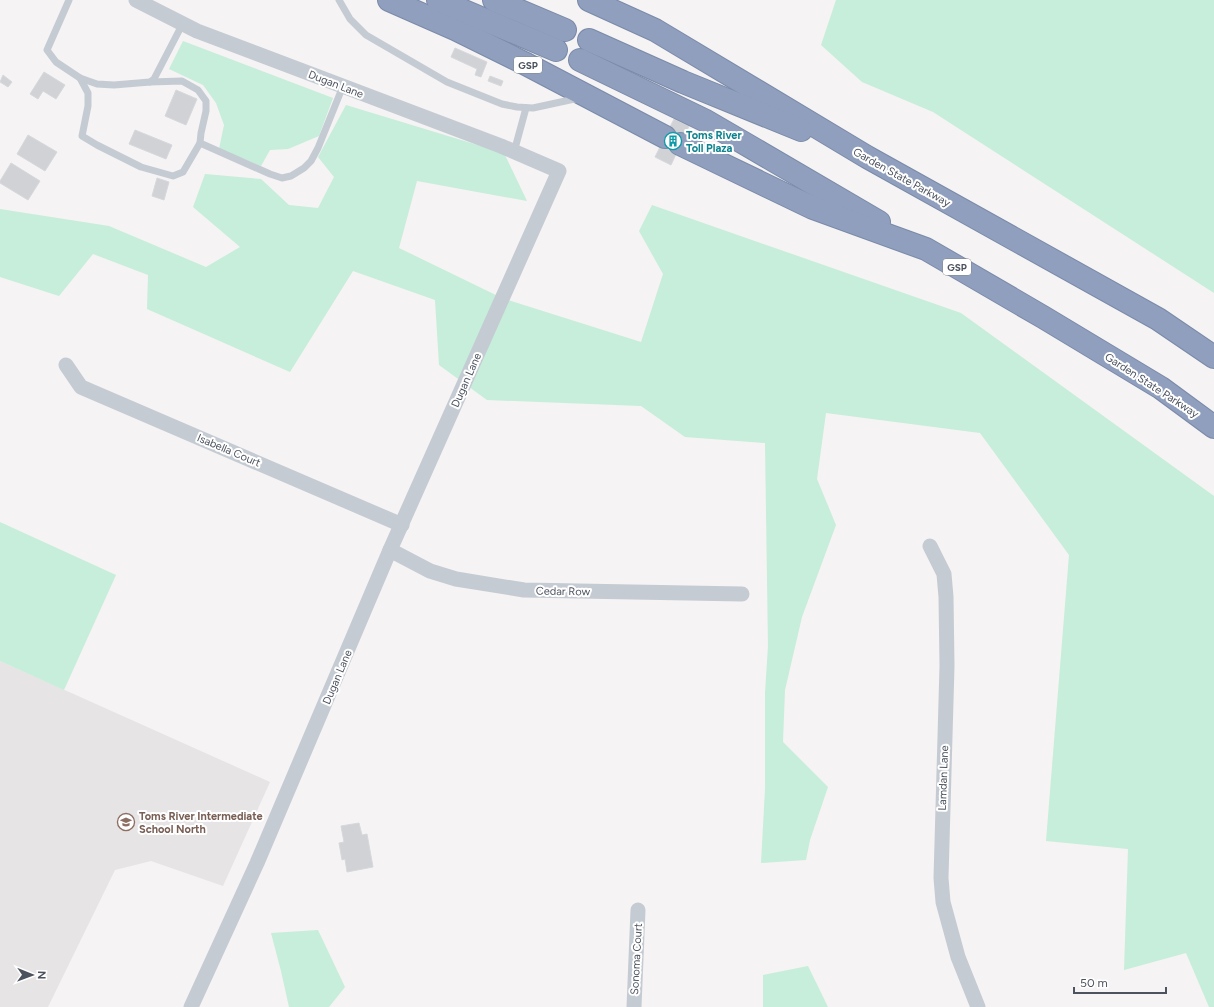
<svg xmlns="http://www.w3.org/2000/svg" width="1214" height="1007" viewBox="0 0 1214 1007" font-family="Figtree,sans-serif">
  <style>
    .education { fill: #e6e4e4 }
    .green { fill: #c6eeda }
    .building { fill: #d0d2d6; stroke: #d7d8dd }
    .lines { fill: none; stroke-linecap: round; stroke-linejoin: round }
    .motorway-casing { stroke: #7a8aa9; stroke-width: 24 }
    .service { stroke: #c5cbd3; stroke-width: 7 }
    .minor { stroke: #c5cbd3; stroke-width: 15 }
    .motorway { stroke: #8f9fbd; stroke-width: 22 }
    .labels { text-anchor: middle; stroke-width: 4; stroke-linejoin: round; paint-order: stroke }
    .shield { fill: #fff; stroke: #82878f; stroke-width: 1 }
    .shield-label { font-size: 10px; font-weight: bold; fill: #4c535f }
    .street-label { font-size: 11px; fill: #4c535f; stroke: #fff }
    .culture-label { font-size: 11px; font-weight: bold; fill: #0d838f; stroke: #fff; text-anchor: start }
    .education-label { font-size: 11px; font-weight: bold; fill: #785e54; stroke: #fff; text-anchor: start }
  </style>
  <rect width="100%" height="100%" fill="#f5f3f3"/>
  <polygon class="education" points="0,661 270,782 223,886 151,861 115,870 48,1007 0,1007"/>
  <g class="green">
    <polygon points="836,0 1214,0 1214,293 933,112 862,82 821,45"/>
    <polygon points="183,41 333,98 319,136 288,149 270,150 261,166 219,149 224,125 216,103 203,85 169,69"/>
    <polygon points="346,105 504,153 527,201 417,181 399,248 502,298 641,342 663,274 639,231 652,205 961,313 1214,496 1214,1007 1209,1007 1186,953 1124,970 1128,849 1046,841 1069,555 980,433 826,413 817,479 836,525 802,617 785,690 783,742 828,787 810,840 806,860 761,863 765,789 765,693 768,646 765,443 685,437 641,406 487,400 439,365 435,300 353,271 290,372 147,309 148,275 93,254 59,296 0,277 0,209 109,226 206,267 240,247 193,207 205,174 261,179 289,205 318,208 334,177 318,157"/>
    <polygon points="0,522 116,575 64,690 0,661"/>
    <polygon points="318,930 345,987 329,1007 289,1007 281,971 271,933"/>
    <polygon points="808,966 828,1007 763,1007 763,975"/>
  </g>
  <g class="building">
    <polygon points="455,48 487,62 481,77 475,75 477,69 451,57"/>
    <polygon points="44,72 65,85 56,99 43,91 38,99 30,94"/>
    <polygon points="3,75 12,82 8,87 0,82"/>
    <polygon points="490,76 503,81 501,86 488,81"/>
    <polygon points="176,90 197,99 186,125 165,116"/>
    <polygon points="674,119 689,126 671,165 655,157"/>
    <polygon points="135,130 172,145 166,159 129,144"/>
    <polygon points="28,135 57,152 45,171 17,154"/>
    <polygon points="11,163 40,181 28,200 0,183 0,181"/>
    <polygon points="157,178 169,182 164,200 152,196"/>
    <polygon points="359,823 362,835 367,834 373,867 347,872 345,859 342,860 339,843 344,842 341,826"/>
  </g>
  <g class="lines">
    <g class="motorway-casing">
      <g id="motorway">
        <polyline points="389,0 455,29 524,63 665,137"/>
        <polyline points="438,0 556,50"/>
        <polyline points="494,0 565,30"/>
        <polyline points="589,0 655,30 867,157 1158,319 1214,357"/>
        <polyline points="589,40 683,82 801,130"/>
        <polyline points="580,60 706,121 879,222"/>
        <polyline points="680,144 813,208 926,249 1043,317 1161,388 1214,427"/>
      </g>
    </g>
    <g class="service">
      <polyline points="69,0 47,50 56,62 80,78 88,93 88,106 82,136 97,145 141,167 173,176 183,172 200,143 201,133 206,111 206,101 198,90 182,81 150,82"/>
      <polyline points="339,0 350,19 366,35 447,82 502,104 517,107 533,108 579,98"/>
      <polyline points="80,78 97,84 114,85 150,82 154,79 183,23"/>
      <polyline points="200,143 270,174 282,178 291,176 304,168 311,161 318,148 343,86"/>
      <polyline points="514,152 526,108"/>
    </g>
    <g class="minor">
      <polyline points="136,0 197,31 501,146 559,171 390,550 257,863 191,1007"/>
      <polyline points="66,365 81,387 402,525"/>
      <polyline points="930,546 944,574 946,597 947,666 941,878 943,902 958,957 978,1007"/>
      <polyline points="390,550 430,571 456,579 524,590 742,594"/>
      <polyline points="634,1007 638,910"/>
    </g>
    <use href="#motorway" class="motorway"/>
  </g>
  <defs>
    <g id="building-ring" transform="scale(0.9)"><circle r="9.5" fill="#fff" stroke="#0f9aa8" stroke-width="1.5"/><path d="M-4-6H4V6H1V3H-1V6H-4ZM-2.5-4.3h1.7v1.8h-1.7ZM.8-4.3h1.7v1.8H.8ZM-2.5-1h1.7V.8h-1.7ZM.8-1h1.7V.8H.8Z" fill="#0f9aa8"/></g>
    <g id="school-ring" transform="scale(0.9)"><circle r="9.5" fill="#fff" stroke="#8d6e63" stroke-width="1.5"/><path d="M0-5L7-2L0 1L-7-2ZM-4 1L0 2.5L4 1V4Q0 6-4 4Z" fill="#8d6e63"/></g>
  </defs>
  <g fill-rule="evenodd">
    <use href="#building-ring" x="673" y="141"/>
    <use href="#school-ring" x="126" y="822"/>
  </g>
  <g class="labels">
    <g class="shield">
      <rect x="514" y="57" width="28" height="16" rx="3"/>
      <rect x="943" y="259" width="28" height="16" rx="3"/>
    </g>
    <g class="shield-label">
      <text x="528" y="69">GSP</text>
      <text x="957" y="271">GSP</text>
    </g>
    <g class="street-label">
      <text transform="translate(336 84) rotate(21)" y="4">Dugan Lane</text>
      <text transform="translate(902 177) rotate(29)" y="4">Garden State Parkway</text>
      <text transform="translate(466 380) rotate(-66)" y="4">Dugan Lane</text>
      <text transform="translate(1152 385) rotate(33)" y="4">Garden State Parkway</text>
      <text transform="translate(229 450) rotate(23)" y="4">Isabella Court</text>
      <text transform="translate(563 591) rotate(1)" y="4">Cedar Row</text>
      <text transform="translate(337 677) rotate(-67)" y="4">Dugan Lane</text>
      <text transform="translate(943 778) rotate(-88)" y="4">Lamdan Lane</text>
      <text transform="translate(636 959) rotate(-87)" y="4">Sonoma Court</text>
    </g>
    <g class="culture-label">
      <text x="686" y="139">Toms River<tspan x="686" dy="13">Toll Plaza</tspan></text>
    </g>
    <g class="education-label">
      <text x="139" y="820">Toms River Intermediate<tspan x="139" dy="13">School North</tspan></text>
    </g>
  </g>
  <g transform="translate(32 975) rotate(91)" stroke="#ffffff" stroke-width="3" paint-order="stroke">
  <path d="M0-3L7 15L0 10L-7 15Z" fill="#4c535f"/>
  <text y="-6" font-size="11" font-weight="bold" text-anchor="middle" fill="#4c535f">N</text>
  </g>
  <path d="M1074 987v6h92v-6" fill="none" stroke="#4c535f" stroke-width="2"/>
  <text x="1080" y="987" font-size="12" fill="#4c535f" stroke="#ffffff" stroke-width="3" paint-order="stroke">50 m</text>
</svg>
